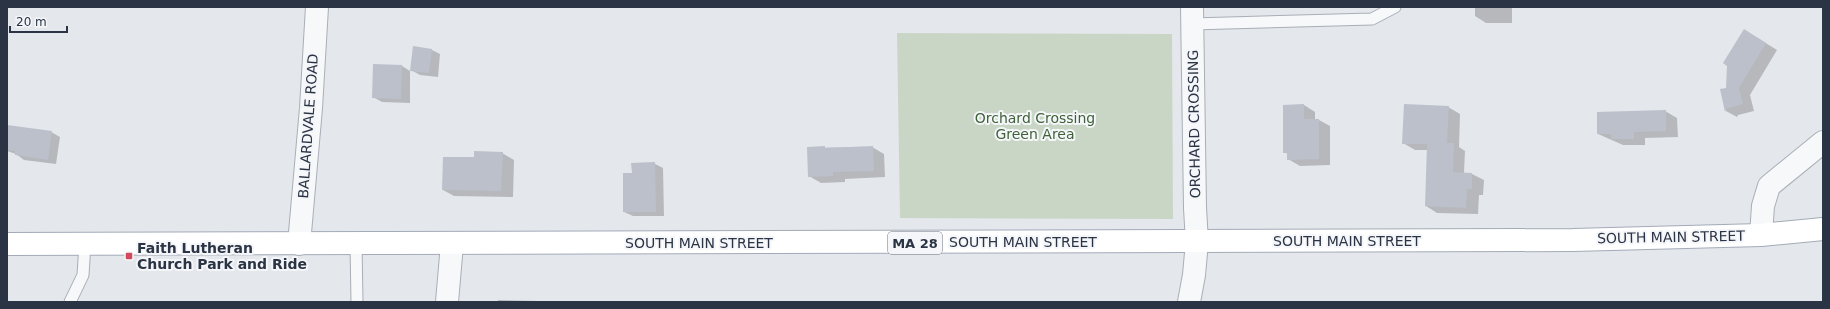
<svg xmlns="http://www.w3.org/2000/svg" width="1830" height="309" viewBox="0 0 1830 309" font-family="'DejaVu Sans',sans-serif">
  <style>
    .green { fill: #c9d6c5 }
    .shadow { fill: #0003 }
    .building { fill: #bbc0ca }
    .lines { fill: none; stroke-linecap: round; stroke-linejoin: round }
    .service-casing { stroke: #a9aeb7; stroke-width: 13 }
    .minor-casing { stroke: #a9aeb7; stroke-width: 24 }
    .tertiary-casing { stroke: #a9aeb7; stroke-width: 24 }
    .primary-casing { stroke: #a3abb8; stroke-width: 24 }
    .service { stroke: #f7f8fa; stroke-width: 11 }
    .minor { stroke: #f7f8fa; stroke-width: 22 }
    .tertiary { stroke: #f7f8fa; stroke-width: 22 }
    .primary { stroke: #fff; stroke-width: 22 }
    .poi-dot { fill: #d1495b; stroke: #f4f6f9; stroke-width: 1.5 }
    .labels { text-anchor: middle; stroke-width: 4; stroke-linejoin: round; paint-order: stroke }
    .shield { fill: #f4f6f9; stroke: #676e7b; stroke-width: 1 }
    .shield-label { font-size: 13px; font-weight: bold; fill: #2b3445 }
    .park-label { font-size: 14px; fill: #3f6138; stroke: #f4f6f9 }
    .street-label { font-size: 14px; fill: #2b3445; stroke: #f4f6f9 }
    .poi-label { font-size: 14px; font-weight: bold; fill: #2b3445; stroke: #f4f6f9; text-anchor: start }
  </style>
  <rect width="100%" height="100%" fill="#e4e7ec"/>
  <polygon class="green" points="897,33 1172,34 1173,219 900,218"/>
  <g class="shadow">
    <polygon points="1475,7 1512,7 1512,23 1486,23 1475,16"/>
    <polygon points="1756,37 1777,50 1750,95 1754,111 1738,115 1737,117 1726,111 1721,90 1727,89"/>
    <polygon points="414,48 432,50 440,54 438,77 420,75 411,70"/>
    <polygon points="374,65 402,66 410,71 410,103 382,102 373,97"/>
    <polygon points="1304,105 1315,112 1315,120 1319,120 1330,126 1330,165 1300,166 1288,159 1288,154 1284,152"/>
    <polygon points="1448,107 1460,114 1459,147 1465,151 1464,173 1472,174 1484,180 1483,195 1479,195 1478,214 1437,213 1426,206 1428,150 1415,150 1403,143"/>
    <polygon points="1665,111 1677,118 1678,137 1645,138 1645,145 1623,145 1598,134"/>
    <polygon points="7,126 51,132 60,137 56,164 24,160 16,154 7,151"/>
    <polygon points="872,147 884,154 885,177 845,179 845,182 821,183 809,176 808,148"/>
    <polygon points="502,153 514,160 513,197 454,196 443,190 475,158"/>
    <polygon points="655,164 663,168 664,216 633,216 624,212 633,174"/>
    <polygon points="498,300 539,301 541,302 498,302"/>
  </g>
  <g class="building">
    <polygon points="1744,29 1766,43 1739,88 1743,104 1726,109 1725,112 1720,89 1726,88 1727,66 1723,63"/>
    <polygon points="413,46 432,49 429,73 410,71"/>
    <polygon points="373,64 402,65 401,99 372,98"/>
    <polygon points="1304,104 1304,119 1319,119 1319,159 1287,160 1287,153 1283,153 1283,105"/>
    <polygon points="1404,104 1449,106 1447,143 1454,143 1453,172 1472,173 1472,189 1467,189 1466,208 1425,206 1427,144 1402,144"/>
    <polygon points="1666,110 1666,131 1634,132 1634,139 1611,139 1611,134 1597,134 1597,112"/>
    <polygon points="7,125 52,131 48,160 15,155 15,151 7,150"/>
    <polygon points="825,146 825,148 873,146 874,171 833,172 833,176 808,177 807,147"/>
    <polygon points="474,151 503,152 501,191 442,190 443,157 474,157"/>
    <polygon points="655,162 656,212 623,212 623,173 632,173 631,163"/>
  </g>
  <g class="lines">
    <g class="service-casing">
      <g id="service">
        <polyline points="1192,24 1372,19 1395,7"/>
        <polyline points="356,244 357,302"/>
        <polyline points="70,302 83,275 85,244"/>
      </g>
    </g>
    <g class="minor-casing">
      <g id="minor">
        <polyline points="1761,235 1763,206 1769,186 1823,142"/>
        <polyline points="1189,302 1194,275 1197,242 1195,208 1192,7"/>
      </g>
    </g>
    <g class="tertiary-casing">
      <g id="tertiary">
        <polyline points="299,244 311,108 317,7"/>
        <polyline points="447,302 452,244"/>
      </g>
    </g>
    <g class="primary-casing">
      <polyline id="primary" points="7,244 1573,240 1761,235 1823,229"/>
    </g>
    <use href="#service" class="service"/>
    <use href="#minor" class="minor"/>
    <use href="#tertiary" class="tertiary"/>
    <use href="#primary" class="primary"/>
  </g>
  <rect class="poi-dot" x="125" y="252" width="8" height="8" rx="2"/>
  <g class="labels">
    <rect class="shield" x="888" y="232" width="54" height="22" rx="3"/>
    <g class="shield-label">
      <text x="915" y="248">MA 28</text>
    </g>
    <g class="park-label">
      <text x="1035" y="123">Orchard Crossing<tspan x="1035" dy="16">Green Area</tspan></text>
    </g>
    <g class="street-label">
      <text transform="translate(1194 124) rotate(-91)" y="5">ORCHARD CROSSING</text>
      <text transform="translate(308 126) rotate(-86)" y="5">BALLARDVALE ROAD</text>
      <text transform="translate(1671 237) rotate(-1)" y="5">SOUTH MAIN STREET</text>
      <text x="1347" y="246">SOUTH MAIN STREET</text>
      <text x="1023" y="247">SOUTH MAIN STREET</text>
      <text x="699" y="248">SOUTH MAIN STREET</text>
    </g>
    <g class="poi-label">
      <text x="137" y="253">Faith Lutheran<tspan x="137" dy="16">Church Park and Ride</tspan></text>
    </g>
  </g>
  <rect width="1830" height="309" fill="none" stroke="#2b3445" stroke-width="16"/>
  <path d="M10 26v6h57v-6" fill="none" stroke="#2b3445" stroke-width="2"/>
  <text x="16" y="26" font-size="12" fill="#2b3445" stroke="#f4f6f9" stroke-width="3" paint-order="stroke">20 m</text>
</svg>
